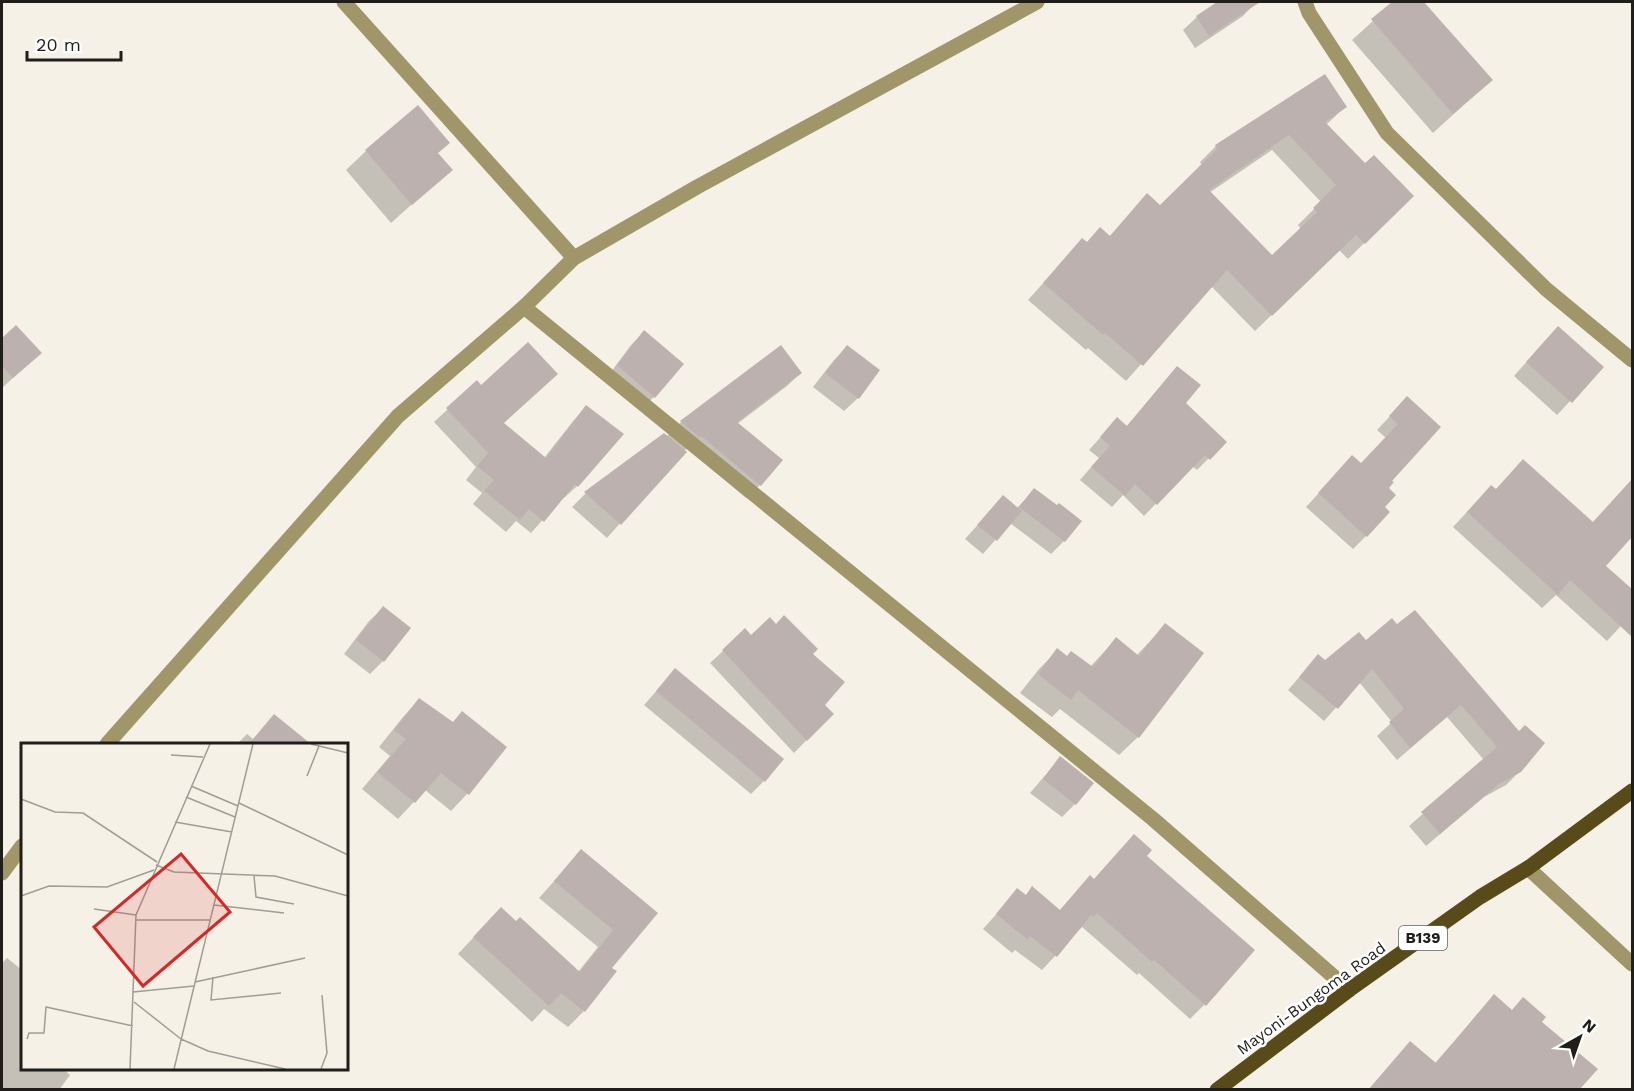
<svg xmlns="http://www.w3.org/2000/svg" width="1634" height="1091" viewBox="0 0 1634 1091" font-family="'Work Sans',sans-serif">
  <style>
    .shadow { fill: #0003; fill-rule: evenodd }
    .building { fill: #bdb1b0; fill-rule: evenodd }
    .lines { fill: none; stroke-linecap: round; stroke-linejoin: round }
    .street { stroke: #a1956a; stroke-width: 15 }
    .primary { stroke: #584b19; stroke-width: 15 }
    .labels { text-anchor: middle; stroke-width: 5; stroke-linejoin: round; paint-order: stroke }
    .shield { fill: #fefefe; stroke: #62615e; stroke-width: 1.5 }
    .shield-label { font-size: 15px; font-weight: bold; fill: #1f1e1a }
    .street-label { font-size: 16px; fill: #1f1e1a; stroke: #fefefe }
    .inset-road { fill: none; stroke: #9f9d95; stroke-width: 1.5 }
    .view { fill: #d62828; fill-opacity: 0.15; stroke: #d62828; stroke-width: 3 }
    .inset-edge { fill: none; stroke: #1f1e1a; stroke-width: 3 }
  </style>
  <rect width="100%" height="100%" fill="#f5f1e7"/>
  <g class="shadow">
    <polygon points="1220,2 1256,2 1243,16 1195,48 1183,30 1197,17"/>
    <polygon points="1394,2 1422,2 1491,80 1433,133 1352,40"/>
    <path d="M1345 107 1326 125 1365 165 1412 196 1348 259 1339 250 1255 331 1211 286 1126 381 1088 348 1086 350 1028 300 1082 240 1086 243 1109 237 1147 195 1160 207 1202 166 1200 162 1216 146ZM1272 150 1321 202 1298 225 1301 229 1272 257 1209 193Z"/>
    <polygon points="366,151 437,154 450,170 391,223 346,170"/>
    <polygon points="16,327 26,366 2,388 2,340"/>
    <polygon points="644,332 654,397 640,410 605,380 631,345"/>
    <polygon points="1545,341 1602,367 1557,415 1514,376"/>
    <polygon points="781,347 800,373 787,386 737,424 760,485 746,498 687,448 607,538 572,507 585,494 664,435 666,437 681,422"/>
    <polygon points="847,347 858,398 844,411 813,387 834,360"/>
    <polygon points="1166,380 1184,403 1225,442 1197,470 1192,466 1144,516 1123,495 1112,507 1080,480 1099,458 1089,450 1117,419 1126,427"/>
    <polygon points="477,382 502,424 544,458 574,420 586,407 577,486 564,498 563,497 531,533 516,521 506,532 473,504 482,493 466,480 476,467 434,422"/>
    <polygon points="1407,398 1383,507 1366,536 1353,549 1306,507 1339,471 1360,465 1386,438 1377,430"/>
    <polygon points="1632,481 1632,534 1604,566 1632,591 1632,614 1607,641 1556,595 1542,608 1453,527 1477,501 1495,491 1592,523"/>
    <polygon points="1034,490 1064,541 1051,554 1010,523 983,554 965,539 1003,497 1017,508"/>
    <polygon points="383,608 383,661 370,674 344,654 369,621"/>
    <polygon points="1392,620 1520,771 1506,785 1484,797 1426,846 1409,826 1484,760 1447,717 1397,760 1377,736 1392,722 1359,682 1324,721 1288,690 1318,656 1325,662 1365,642"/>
    <polygon points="1165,625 1138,737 1119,755 1060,709 1052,717 1020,693 1039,669 1058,650 1067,657 1090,667 1116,639 1137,655"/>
    <polygon points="723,651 811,654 823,705 832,714 794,753 710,663"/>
    <polygon points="675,670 764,781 751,794 644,705"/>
    <polygon points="419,700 452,723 505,747 467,794 451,811 425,790 398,819 362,789 390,756 379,747 403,717"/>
    <polygon points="275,716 308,744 237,744 247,734 253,739"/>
    <polygon points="1060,758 1075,804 1062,817 1030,793"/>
    <polygon points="581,851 656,914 610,968 584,1011 568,1027 544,1009 532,1022 458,954 485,925 578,972 598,947 539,898"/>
    <polygon points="1145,856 1205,1004 1190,1019 1139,973 1137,975 1082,927 1042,970 1015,950 1012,953 983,929 1018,890 1025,896 1032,888 1059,911 1090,877 1094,880"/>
    <polygon points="7,958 22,970 22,1068 62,1068 70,1075 59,1090 2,1090 2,963"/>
    <polygon points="1494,996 1511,1011 1523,999 1540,1022 1595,1070 1578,1090 1368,1090 1410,1043 1435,1063"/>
  </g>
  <g class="building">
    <polygon points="1217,2 1260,2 1209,36 1196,16"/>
    <polygon points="1392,2 1424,2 1493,80 1453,114 1371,19"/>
    <path d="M1325 74 1347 107 1325 122 1365 163 1374 155 1414 196 1365 244 1356 235 1272 316 1227 270 1143 366 1105 333 1103 335 1043 283 1082 238 1087 242 1100 227 1110 236 1147 193 1160 205 1217 149 1215 145ZM1289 135 1336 185 1313 208 1317 212 1272 255 1209 190Z"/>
    <polygon points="418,105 450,143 438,153 453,170 412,205 365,150"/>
    <polygon points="16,325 42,353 13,378 2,366 2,338"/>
    <polygon points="1558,326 1604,367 1572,403 1526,362"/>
    <polygon points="644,330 684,364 655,398 617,365"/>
    <polygon points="528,342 558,374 504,423 546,458 586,405 624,434 578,487 575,484 544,522 529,509 520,520 484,491 494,480 477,466 488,453 446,408 477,380 481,385"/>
    <polygon points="781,345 802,373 737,422 783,460 761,486 701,436 700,438 680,421"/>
    <polygon points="847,345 880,370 859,399 825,373"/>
    <polygon points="1177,366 1201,385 1186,403 1227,442 1210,460 1205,455 1157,505 1135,484 1125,496 1091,467 1110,446 1100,437 1117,417 1127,426"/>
    <polygon points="1407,396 1441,427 1392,481 1394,482 1389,488 1396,495 1385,507 1390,512 1367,537 1318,493 1352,455 1361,463 1398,424 1389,416"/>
    <polygon points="664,433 687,452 621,525 584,492"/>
    <polygon points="1523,459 1593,522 1632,479 1632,537 1606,566 1632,589 1632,637 1570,580 1558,595 1467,512 1491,485 1496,489"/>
    <polygon points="1034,488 1057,505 1059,503 1082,521 1065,542 1019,507"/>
    <polygon points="1003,495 1022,511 997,541 977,525"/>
    <polygon points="383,606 411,628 384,662 356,640"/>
    <polygon points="1415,610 1519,731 1525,725 1545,743 1521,772 1499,784 1440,834 1421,812 1497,747 1461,705 1410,748 1389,722 1404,709 1372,669 1338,709 1299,677 1318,654 1325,660 1359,632 1366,640 1392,618 1397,624"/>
    <polygon points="784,615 818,649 813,654 845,682 825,705 834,714 807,741 722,650 745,628 751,635 770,617 776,624"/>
    <polygon points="1165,623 1204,653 1139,738 1078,690 1071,700 1038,674 1057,648 1067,656 1071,651 1093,667 1116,637 1139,656"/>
    <polygon points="675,668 784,759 765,782 656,691"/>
    <polygon points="419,698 453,722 462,711 507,747 469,795 441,773 415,803 377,772 406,739 394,730"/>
    <polygon points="274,714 311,744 249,744"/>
    <polygon points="1060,756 1094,783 1076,805 1043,779"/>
    <polygon points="1134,834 1152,850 1147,856 1255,950 1206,1006 1154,960 1152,962 1097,913 1094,917 1091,915 1057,957 1030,936 1028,940 996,914 1017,888 1026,895 1032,886 1060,910 1090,875 1094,879"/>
    <polygon points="581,849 658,913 612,968 617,971 585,1012 561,993 549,1006 473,937 501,907 516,921 520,917 580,972 613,930 554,881"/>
    <polygon points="1494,994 1512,1010 1523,997 1546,1017 1542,1022 1598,1069 1580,1089 1369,1089 1410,1041 1436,1063"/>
  </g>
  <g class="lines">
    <g class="street">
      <polyline points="344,2 574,258"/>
      <polyline points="1305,2 1309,13 1387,133 1546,289 1632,360"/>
      <polyline points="524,307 1153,819 1349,990"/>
      <polyline points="107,744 398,416 524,307 574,258 697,187 1037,2"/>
      <polyline points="1528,868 1632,964"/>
      <polyline points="2,873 22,846"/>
    </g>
    <polyline class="primary" points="1217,1090 1349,990 1480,897 1528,868 1632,791"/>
  </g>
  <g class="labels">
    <rect class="shield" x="1399" y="926" width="48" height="24" rx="4.5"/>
    <g class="shield-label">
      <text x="1423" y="943">B139</text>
    </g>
    <g class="street-label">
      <text transform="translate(1311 998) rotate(-36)" y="6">Mayoni-Bungoma Road</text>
    </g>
  </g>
  <g transform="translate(21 743)">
    <rect width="327" height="327" fill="#f5f1e7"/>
    <path class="inset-road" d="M290 1 327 10M150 12 182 14M286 33 298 3M170 43 217 63M165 54 214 74M0 56 34 69 62 70 136 119M218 60 327 112M154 79 211 89M135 122 153 129 254 133 327 153M233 133 235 154 273 161M0 153 28 143 86 144 133 127M193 162 263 170M73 166 115 172M114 177H189M192 234 190 257 260 250M174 239 284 215M112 249 173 243M113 259 160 296M6 296 8 290H23L25 264 112 283M160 296 187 308 264 326M109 326 115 172 189 1M153 326 232 1M300 326 306 310 301 252"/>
    <path class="view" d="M160 111 209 169 122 243 73 184Z"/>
    <rect width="327" height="327" class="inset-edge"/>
  </g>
  <rect width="1634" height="1091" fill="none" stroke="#1f1e1a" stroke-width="6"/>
  <g transform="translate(1580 1037) rotate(40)" stroke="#fefefe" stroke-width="4.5" paint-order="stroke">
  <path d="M0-4.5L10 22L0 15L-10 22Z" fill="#1f1e1a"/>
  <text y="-9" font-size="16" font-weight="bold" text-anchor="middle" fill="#1f1e1a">N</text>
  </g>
  <path d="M27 51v9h94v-9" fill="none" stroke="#1f1e1a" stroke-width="3"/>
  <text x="36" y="51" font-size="18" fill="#1f1e1a" stroke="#fefefe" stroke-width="4.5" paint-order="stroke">20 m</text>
</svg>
